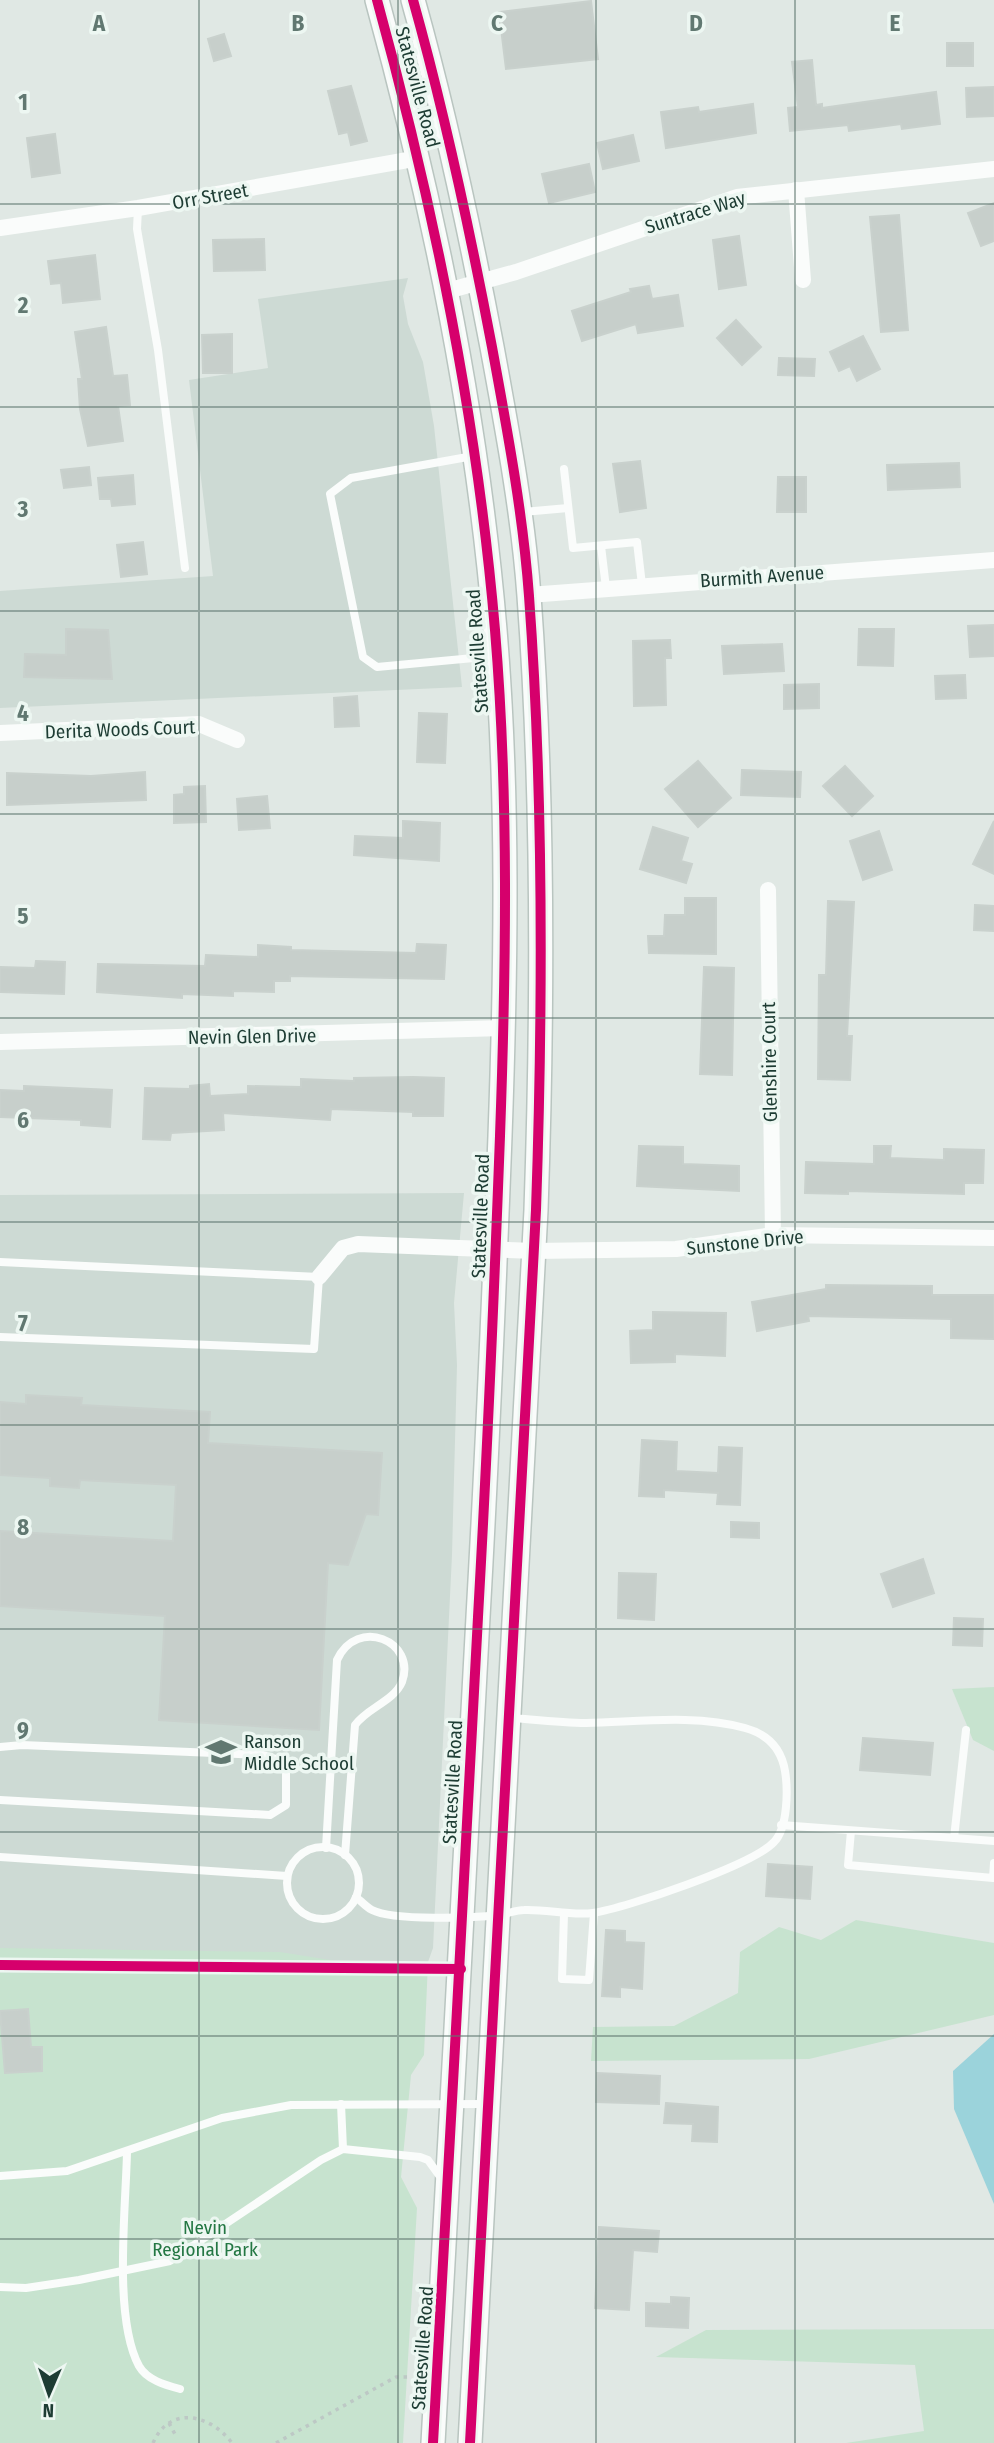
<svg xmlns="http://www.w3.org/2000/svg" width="994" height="2443" viewBox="0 0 994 2443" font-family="'Fira Sans Condensed',sans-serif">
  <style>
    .built { fill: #cddad4 }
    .green { fill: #c7e3cf }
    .water { fill: #9bd3db }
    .building { fill: #c7cfcb; stroke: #c9d1cd; stroke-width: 2 }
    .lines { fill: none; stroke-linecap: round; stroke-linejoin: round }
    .secondary-casing { stroke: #b9c5c0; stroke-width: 26 }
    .path { stroke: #bdc8c5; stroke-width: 3.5; stroke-dasharray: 3.5 5; stroke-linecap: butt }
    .service { stroke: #fafcfb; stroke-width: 8 }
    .minor { stroke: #fafcfb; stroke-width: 16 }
    .secondary { stroke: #fafcfb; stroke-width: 23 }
    .cycleway-casing { stroke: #edf7f2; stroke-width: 15 }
    .cycleway { stroke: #d6006c; stroke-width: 10 }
    .grid { fill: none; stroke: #617871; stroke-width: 2; stroke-opacity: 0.55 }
    .labels { text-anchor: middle; stroke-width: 7; stroke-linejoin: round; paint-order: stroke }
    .street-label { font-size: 19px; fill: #1d3c33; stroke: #edf7f2 }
    .poi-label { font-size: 19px; fill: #1d3c33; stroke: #edf7f2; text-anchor: start }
    .park-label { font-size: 19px; fill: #237743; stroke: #edf7f2 }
    .grid-label { font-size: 23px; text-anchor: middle; font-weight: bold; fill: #617871; stroke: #edf7f2; stroke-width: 7; stroke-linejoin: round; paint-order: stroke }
  </style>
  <rect width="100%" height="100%" fill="#e0e8e4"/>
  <g class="built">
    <polygon points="408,278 403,296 408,324 423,362 434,426 462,687 0,708 0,591 213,576 189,380 268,368 258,299"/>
    <polygon points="464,1193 454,1303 457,1365 452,1555 433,1948 428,1962 0,1967 0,1195"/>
  </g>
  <g class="green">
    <polygon points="994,1687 994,1751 973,1740 952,1689"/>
    <polygon points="856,1920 994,1943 994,2015 809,2059 591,2061 593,2027 674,2026 738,1993 740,1952 779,1927 821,1940"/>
    <polygon points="0,1948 280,1952 349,1963 428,1962 424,2055 411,2075 401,2177 417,2208 403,2443 0,2443"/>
    <polygon points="706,2330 994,2329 994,2443 846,2443 924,2431 915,2365 656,2357"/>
  </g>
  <polygon class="water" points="994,2034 994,2204 954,2109 953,2071"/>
  <g class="building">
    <polygon points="591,1 598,59 506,69 499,12"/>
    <polygon points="224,34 231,56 214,61 208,39"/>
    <rect x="947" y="43" width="26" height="23"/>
    <polygon points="812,60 816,105 822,104 822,108 936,92 940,124 902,129 901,124 849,131 848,125 790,131 788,108 798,107 792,62"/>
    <polygon points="351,86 367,141 351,145 348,132 339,134 328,91"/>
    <polygon points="994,87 994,116 967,117 966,88"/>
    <polygon points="753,104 756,133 666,148 661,112 698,107 699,112"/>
    <polygon points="55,134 60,173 32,177 27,138"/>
    <polygon points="633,135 639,161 603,169 597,143"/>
    <polygon points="589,164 595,192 549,203 542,174"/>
    <polygon points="994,203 994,241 981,246 968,213"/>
    <polygon points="899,215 908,330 881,332 870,217"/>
    <polygon points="739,236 746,285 719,289 713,240"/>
    <polygon points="264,239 265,270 214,271 213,240"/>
    <polygon points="95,255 100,299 63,303 61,283 51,284 48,261"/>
    <polygon points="649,286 652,299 678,295 683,326 638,333 636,324 582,341 572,311 631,292 630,289"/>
    <polygon points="736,320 761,347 742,365 717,338"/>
    <polygon points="106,327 113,376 127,375 130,405 118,406 123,441 88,446 80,409 78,379 82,379 75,332"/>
    <polygon points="232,334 232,373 203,373 202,335"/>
    <polygon points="863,336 880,369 857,381 850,366 839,371 830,352"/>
    <polygon points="779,358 815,359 814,376 778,375"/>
    <polygon points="640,461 646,508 620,512 613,464"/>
    <polygon points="959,463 960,487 888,490 887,465"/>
    <polygon points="89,467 91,485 64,488 61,470"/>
    <polygon points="133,475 135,504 112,506 111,499 100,499 98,478"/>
    <polygon points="778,477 806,477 806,512 777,512"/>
    <polygon points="143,542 147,574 121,577 117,545"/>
    <polygon points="994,625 994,656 970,657 968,626"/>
    <polygon points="66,629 108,630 112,679 24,677 25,654 66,655"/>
    <polygon points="859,629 894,629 893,666 858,665"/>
    <polygon points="670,640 671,658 665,658 666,705 634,706 633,641"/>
    <polygon points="782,644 784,671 724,674 722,646"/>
    <polygon points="965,675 966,698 936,699 935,676"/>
    <polygon points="819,684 819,708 784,709 784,685"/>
    <polygon points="357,696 359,726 335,727 334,698"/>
    <polygon points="419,713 447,714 445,763 417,762"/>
    <polygon points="698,761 731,798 698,827 665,789"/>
    <polygon points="845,766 873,796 852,816 823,786"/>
    <polygon points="742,770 801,772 800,797 741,795"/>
    <polygon points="145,772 146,800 7,805 7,773 91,776"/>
    <polygon points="205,786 206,822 174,823 174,795 184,794 184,787"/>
    <polygon points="267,796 270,828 239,830 237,799"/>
    <polygon points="403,821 440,823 439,861 354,855 355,836 403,838"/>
    <polygon points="994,821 994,874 973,864"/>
    <polygon points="653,827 688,838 681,861 692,864 686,883 640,869"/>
    <polygon points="879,831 892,870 863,880 850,841"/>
    <polygon points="685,898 716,898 716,954 649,953 648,936 664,936 665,915 685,915"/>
    <polygon points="828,901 854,902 847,1036 852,1036 850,1080 818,1079 819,975 826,975"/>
    <polygon points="975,905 994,906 994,931 974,930"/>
    <polygon points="417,944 446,945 444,979 290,976 290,981 274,981 274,992 233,991 233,996 182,994 182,998 97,992 98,964 205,966 206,955 258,957 258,945 291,947 291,950 416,953"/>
    <polygon points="36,961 65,962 64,994 0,992 0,967 35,968"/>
    <polygon points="704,967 734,968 732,1075 700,1074"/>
    <polygon points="413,1077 444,1078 443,1116 413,1116 413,1112 331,1109 330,1120 223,1113 224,1130 171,1133 170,1140 143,1139 145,1088 190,1089 190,1086 209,1084 210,1096 248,1094 248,1086 301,1087 301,1079 354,1081 354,1078"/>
    <polygon points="24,1086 112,1090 110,1127 81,1125 81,1120 0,1117 0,1090 24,1091"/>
    <polygon points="639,1146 683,1147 683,1164 739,1166 739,1191 637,1186"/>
    <polygon points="874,1146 891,1146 890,1158 944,1160 944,1149 984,1150 983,1183 964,1183 964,1194 848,1191 848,1194 805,1193 806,1162 874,1164"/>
    <polygon points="826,1285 932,1286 932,1295 994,1295 994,1339 951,1338 951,1319 808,1316 809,1321 757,1331 752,1302 826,1289"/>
    <polygon points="653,1312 726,1313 725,1356 675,1354 675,1362 631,1363 630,1331 653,1330"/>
    <polygon points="26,1395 82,1398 81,1405 210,1412 208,1443 382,1453 378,1515 366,1514 348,1565 328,1563 319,1730 159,1720 165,1616 0,1606 0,1531 173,1541 176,1485 80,1480 79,1488 50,1486 50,1478 0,1475 0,1402 26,1404"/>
    <polygon points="642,1440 677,1442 676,1471 718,1473 719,1447 742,1448 740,1505 717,1504 718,1493 664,1490 664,1497 639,1496"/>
    <polygon points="731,1522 759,1523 759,1538 731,1537"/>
    <polygon points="923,1559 934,1593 893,1607 881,1574"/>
    <polygon points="619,1573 656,1574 654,1620 618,1618"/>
    <polygon points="954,1618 983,1619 982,1646 953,1645"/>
    <polygon points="863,1738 933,1743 930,1775 860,1770"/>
    <polygon points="768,1864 812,1867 810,1899 766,1896"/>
    <polygon points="606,1930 625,1931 625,1942 644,1943 642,1989 620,1987 620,1997 602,1996"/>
    <polygon points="28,2009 31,2047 42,2047 42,2071 5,2073 0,2011"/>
    <polygon points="597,2073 660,2076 659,2104 596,2102"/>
    <polygon points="666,2103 718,2107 717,2142 692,2141 693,2124 664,2123"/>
    <polygon points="599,2227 659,2231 657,2252 633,2250 629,2310 595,2308"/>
    <polygon points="671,2297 689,2298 688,2328 646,2326 646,2303 671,2304"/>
  </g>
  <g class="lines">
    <g class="secondary-casing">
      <g id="secondary">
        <path d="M377 0C434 207 477 416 495 630 509 798 506 968 500 1136 494 1296 487 1457 478 1617 462 1892 450 2168 433 2443"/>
        <path d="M413 0C445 114 470 231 492 347 507 429 523 513 529 596 544 800 543 1006 536 1210L470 2443"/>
      </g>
    </g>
    <g class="path">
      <polyline points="169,2423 176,2436"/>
      <path d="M153 2443C170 2404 211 2415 232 2443"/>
      <polyline points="276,2443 396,2377 411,2377"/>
    </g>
    <g class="service">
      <polyline points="138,208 137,229 158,350 185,568"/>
      <polyline points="473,456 351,478 330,494 363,657 377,667 495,656"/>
      <polyline points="564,469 573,548 637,542 642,585"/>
      <polyline points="523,512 568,508"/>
      <polyline points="601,546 606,588"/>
      <polyline points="0,1262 319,1277 314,1349 0,1337"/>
      <polyline points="0,1747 22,1745 263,1755 286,1762 286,1805 270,1815 0,1800"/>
      <polyline points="781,1825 994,1841"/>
      <polyline points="851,1831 848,1865 993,1878 994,1863"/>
      <polyline points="954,1838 966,1730"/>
      <circle cx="323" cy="1883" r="36"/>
      <path d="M326 1848 337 1660C357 1616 417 1641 402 1682 394 1701 367 1708 355 1725L345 1855"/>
      <polyline points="0,1857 287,1876"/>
      <path d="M356 1897C361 1901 366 1907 372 1910 393 1921 474 1918 498 1915 507 1914 516 1910 524 1910 547 1909 570 1916 593 1913 626 1908 753 1865 774 1842 788 1828 788 1789 785 1771 781 1747 767 1734 745 1728 695 1714 637 1722 586 1723 562 1723 537 1720 513 1718"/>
      <polyline points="564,1914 562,1979 589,1980 594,1913"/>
      <polyline points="341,2104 343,2149"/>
      <path d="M127 2152C126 2207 113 2318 139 2366 147 2380 165 2385 180 2389"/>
      <polyline points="0,2176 67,2171 222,2118 291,2105 485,2104"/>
      <polyline points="0,2287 26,2288 79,2280 170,2261 321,2160 343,2149 420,2157 428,2160 441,2178"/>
    </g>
    <g class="minor">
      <polyline points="796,190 803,280"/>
      <polyline points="0,228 138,208 419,158"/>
      <polyline points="447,291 516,272 737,197 994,169"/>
      <polyline points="529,595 994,560"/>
      <polyline points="0,733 199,724 237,740"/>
      <polyline points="768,890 773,1235"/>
      <polyline points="0,1042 503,1028"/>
      <polyline points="319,1277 343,1248 358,1244 534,1251 676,1249 773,1235 994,1238"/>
    </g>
    <use href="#secondary" class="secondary"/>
    <g class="cycleway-casing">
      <g id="cycleway">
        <path d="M377 0C434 207 477 416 495 630 509 798 506 968 500 1136 494 1296 487 1457 478 1617 462 1892 450 2168 433 2443"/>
        <path d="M413 0C445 114 470 231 492 347 507 429 523 513 529 596 544 800 543 1006 536 1210L470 2443"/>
        <polyline points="0,1965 461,1969"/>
      </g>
    </g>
    <use href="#cycleway" class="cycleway"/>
  </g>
  <path class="grid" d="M199 0V2443M398 0V2443M596 0V2443M795 0V2443M0 204H994M0 407H994M0 611H994M0 814H994M0 1018H994M0 1222H994M0 1425H994M0 1629H994M0 1832H994M0 2036H994M0 2239H994"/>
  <defs>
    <g id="school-bare" transform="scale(2.415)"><path d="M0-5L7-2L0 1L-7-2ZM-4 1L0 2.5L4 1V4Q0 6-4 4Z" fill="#617871" stroke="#edf7f2" stroke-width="2.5" paint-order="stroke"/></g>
  </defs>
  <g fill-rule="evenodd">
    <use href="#school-bare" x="221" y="1752"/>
  </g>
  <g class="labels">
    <g class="street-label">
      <text transform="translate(418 87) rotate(75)" y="7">Statesville Road</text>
      <text transform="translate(210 196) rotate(-10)" y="7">Orr Street</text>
      <text transform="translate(695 212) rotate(-17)" y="7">Suntrace Way</text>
      <text transform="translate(762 576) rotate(-4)" y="7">Burmith Avenue</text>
      <text transform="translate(477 651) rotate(-94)" y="7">Statesville Road</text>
      <text transform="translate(120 729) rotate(-2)" y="7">Derita Woods Court</text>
      <text transform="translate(252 1036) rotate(-1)" y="7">Nevin Glen Drive</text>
      <text transform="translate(769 1062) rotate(-91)" y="7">Glenshire Court</text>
      <text transform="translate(480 1216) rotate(-88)" y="7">Statesville Road</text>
      <text transform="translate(745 1242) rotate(-6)" y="7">Sunstone Drive</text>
      <text transform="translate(452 1782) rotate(-87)" y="7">Statesville Road</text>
      <text transform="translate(422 2348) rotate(-86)" y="7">Statesville Road</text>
    </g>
    <g class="poi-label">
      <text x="244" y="1748">Ranson<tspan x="244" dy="22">Middle School</tspan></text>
    </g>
    <g class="park-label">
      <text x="205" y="2234">Nevin<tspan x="205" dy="22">Regional Park</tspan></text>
    </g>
  </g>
  <g class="grid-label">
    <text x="99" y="31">A</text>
    <text x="298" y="31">B</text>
    <text x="497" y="31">C</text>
    <text x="696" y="31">D</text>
    <text x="895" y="31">E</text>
    <text x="23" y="110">1</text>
    <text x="23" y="313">2</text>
    <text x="23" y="517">3</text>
    <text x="23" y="721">4</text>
    <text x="23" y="924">5</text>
    <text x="23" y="1128">6</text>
    <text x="23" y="1331">7</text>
    <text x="23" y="1535">8</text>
    <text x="23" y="1738">9</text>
  </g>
  <g transform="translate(49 2394) rotate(182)" stroke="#edf7f2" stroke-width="5" paint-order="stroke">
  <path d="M0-5L12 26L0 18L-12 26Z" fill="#1d3c33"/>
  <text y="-10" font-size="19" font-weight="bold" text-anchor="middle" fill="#1d3c33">N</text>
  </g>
</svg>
